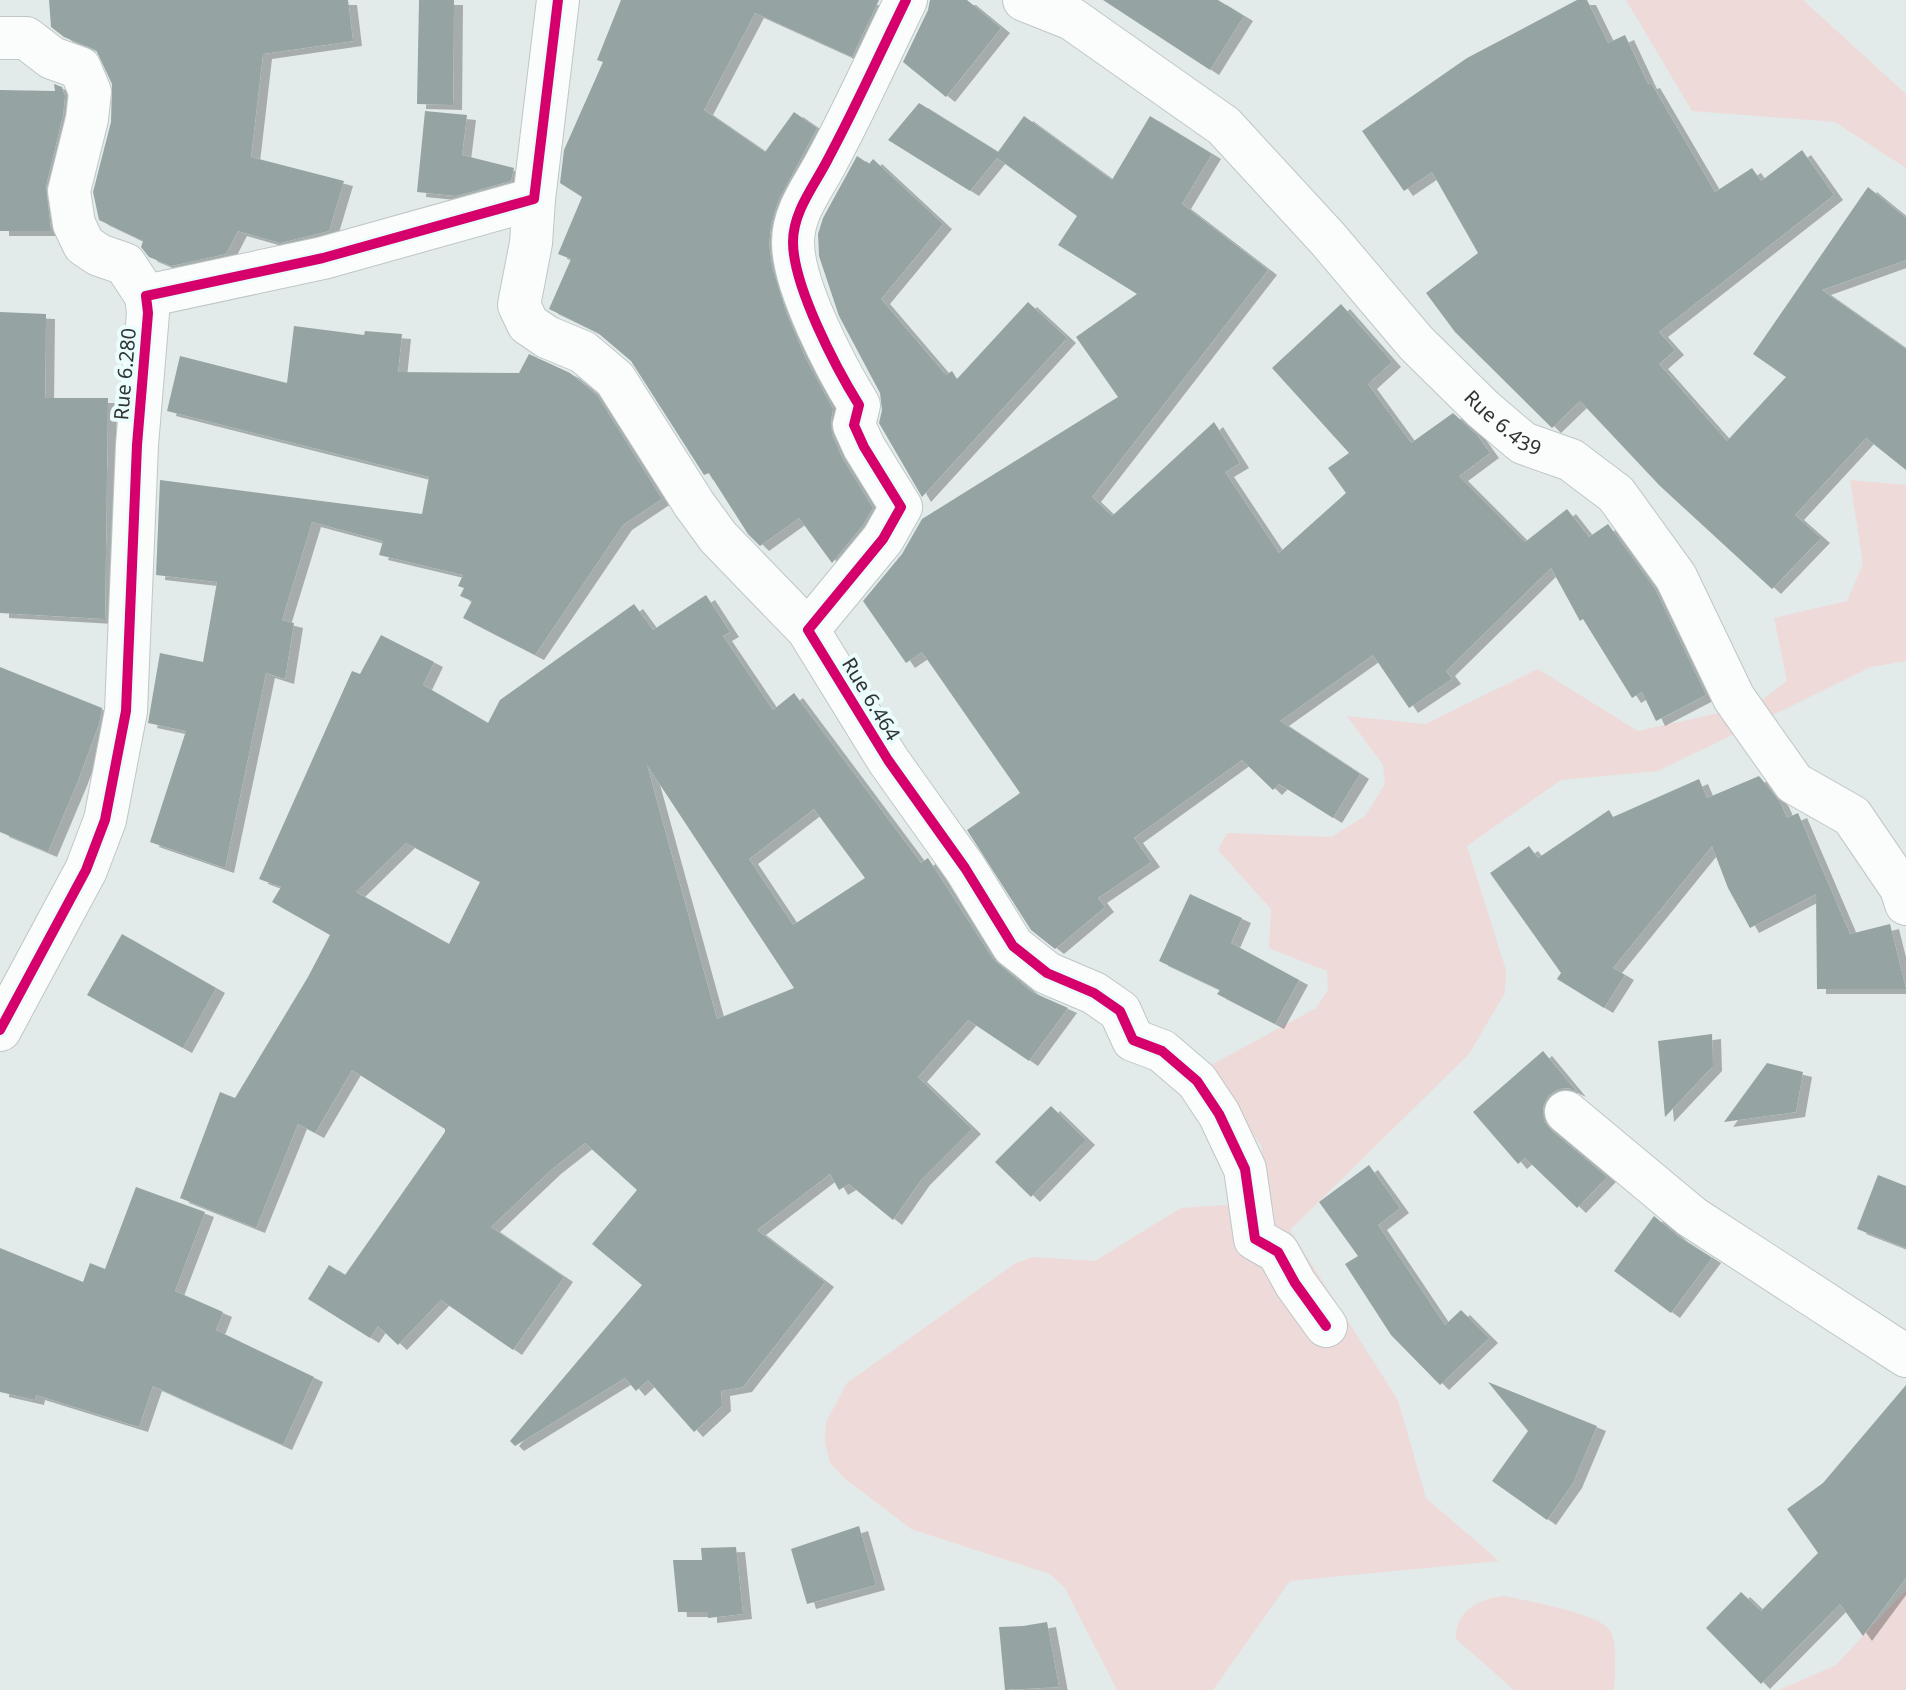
<svg xmlns="http://www.w3.org/2000/svg" width="1906" height="1690" viewBox="0 0 1906 1690" font-family="'Noto Sans',sans-serif">
  <style>
    .green { fill: #efdada }
    .building { fill: #95a4a3; fill-rule: evenodd; filter: url(#shadow) }
    .lines { fill: none; stroke-linecap: round; stroke-linejoin: round }
    .minor-casing { stroke: #bfc7c6; stroke-width: 44 }
    .minor { stroke: #fbfcfc; stroke-width: 42 }
    .cycleway-casing { stroke: #ebfcfc; stroke-width: 15 }
    .cycleway { stroke: #d6006c; stroke-width: 10 }
    .labels { text-anchor: middle; stroke-width: 8; stroke-linejoin: round; paint-order: stroke }
    .street-label { font-size: 20px; fill: #2e3434; stroke: #ebfcfc }
  </style>
  <defs>
    <filter id="shadow"><feDropShadow dx="9" dy="5" stdDeviation="0" flood-color="#0004"/></filter>
  </defs>
  <rect width="100%" height="100%" fill="#e2ebea"/>
  <g class="green">
    <polygon points="1626,0 1803,0 1906,94 1906,168 1835,122 1692,111"/>
    <polygon points="1850,480 1906,485 1906,661 1871,667 1658,771 1561,780 1467,846 1506,970 1505,993 1469,1054 1290,1230 1398,1400 1426,1498 1499,1561 1290,1581 1213,1690 1117,1690 1065,1588 1050,1574 911,1529 844,1478 830,1463 825,1443 826,1422 847,1383 1014,1264 1032,1257 1095,1261 1181,1208 1240,1204 1260,1207 1262,1146 1213,1084 1211,1065 1316,1008 1328,990 1327,971 1269,948 1271,909 1218,850 1227,833 1331,837 1365,816 1385,784 1383,765 1347,716 1425,724 1538,669 1638,731 1755,705 1787,681 1774,618 1847,601 1863,564"/>
    <polygon points="1906,1590 1906,1690 1779,1690 1836,1665"/>
    <path d="M1504 1596C1524 1600 1604 1614 1611 1632 1617 1645 1615 1676 1614 1690H1514L1456 1639C1455 1611 1478 1599 1504 1596Z"/>
  </g>
  <g class="building">
    <polygon points="49,0 348,0 353,41 263,54 251,157 344,181 329,231 280,243 238,231 226,254 171,266 149,257 141,247 143,241 99,220 93,192 111,122 112,84 96,50 64,37 51,27"/>
    <polygon points="419,0 454,0 453,105 417,104"/>
    <polygon points="621,0 879,0 852,57 755,13 704,110 765,152 794,112 817,128 778,201 771,225 769,244 772,266 786,312 806,359 833,409 831,420 832,435 843,459 873,508 863,525 832,563 799,518 760,546 748,534 709,473 704,475 631,361 598,333 549,309 571,259 558,254 582,197 560,183 564,150 603,62 597,60"/>
    <polygon points="930,0 967,0 1001,28 946,97 903,62 928,10"/>
    <polygon points="1103,0 1218,0 1244,16 1210,70"/>
    <polygon points="1577,0 1587,0 1608,43 1625,35 1648,84 1651,83 1715,192 1752,168 1761,181 1802,150 1834,195 1659,332 1675,350 1659,364 1727,441 1786,377 1753,354 1868,187 1906,218 1906,260 1822,290 1906,349 1906,470 1866,438 1795,515 1821,538 1772,589 1660,486 1580,401 1552,428 1455,332 1426,293 1478,253 1432,172 1404,191 1362,131 1467,58"/>
    <polygon points="54,84 62,87 65,96 63,115 46,186 51,231 0,231 0,90 55,91"/>
    <polygon points="919,103 998,152 1024,116 1112,180 1150,116 1212,154 1182,204 1268,270 1092,497 1112,516 1214,422 1240,463 1225,472 1279,553 1346,493 1328,468 1349,453 1272,368 1341,304 1392,362 1368,384 1411,443 1453,413 1477,435 1490,453 1459,476 1525,542 1567,509 1589,537 1608,524 1655,589 1706,695 1656,721 1642,692 1632,698 1583,619 1580,621 1551,568 1446,671 1452,679 1409,708 1373,655 1280,721 1360,774 1333,818 1279,784 1273,790 1242,760 1134,838 1151,862 1098,898 1105,907 1055,949 1031,930 967,830 1020,793 922,652 906,663 863,601 902,554 922,519 1118,397 1076,337 1137,294 1058,245 1077,216 997,158 970,191 888,140"/>
    <polygon points="425,111 467,115 462,155 514,168 511,181 456,196 417,192"/>
    <polygon points="857,156 869,164 873,159 943,224 881,299 946,375 952,371 957,379 1028,302 1067,338 922,497 879,423 882,410 880,393 839,316 819,256 818,234 823,218"/>
    <polygon points="0,312 46,314 45,398 108,398 105,619 0,613"/>
    <polygon points="294,326 364,335 365,331 402,334 398,372 519,373 529,354 570,373 597,395 662,499 623,525 535,655 463,618 472,601 460,596 464,588 458,586 463,575 379,555 383,541 312,522 282,620 294,623 285,679 266,673 225,868 150,842 186,731 148,723 160,653 203,662 217,582 156,575 160,480 422,514 429,477 167,411 180,356 287,383"/>
    <path d="M706 595 730 632 723 636 773 710 794 693 921 863 928 858 993 959 1032 992 1068 1008 1029 1061 968 1020 918 1077 972 1129 921 1180 893 1220 849 1184 839 1190 830 1174 757 1230 825 1282 743 1387 721 1391 722 1406 694 1432 648 1380 636 1391 625 1378 515 1446 510 1441 642 1285 592 1244 637 1190 585 1143 552 1169 491 1227 564 1277 513 1350 441 1300 398 1345 378 1326 370 1338 308 1299 329 1265 345 1275 445 1132V1129L352 1070 315 1133 298 1124 256 1228 180 1198 220 1092 235 1098 308 977 330 935 272 902 281 887 259 879 352 671 360 674 381 635 434 662 423 685 488 723 500 700 634 604 653 630ZM647 765 794 988 717 1019ZM814 809 865 878 793 925 749 859ZM406 843 480 882 449 944 356 892Z"/>
    <polygon points="0,667 102,708 99,724 78,781 48,852 0,832"/>
    <polygon points="1759,776 1780,802 1787,818 1798,813 1850,934 1890,924 1906,989 1817,989 1816,894 1750,928 1728,888 1712,846 1613,968 1625,975 1604,1008 1557,979 1561,973 1490,873 1529,846 1538,858 1609,810 1613,817 1699,779 1707,798"/>
    <polygon points="1190,894 1242,918 1231,943 1299,980 1275,1024 1217,994 1220,990 1159,961"/>
    <polygon points="122,934 216,988 183,1048 87,995"/>
    <polygon points="1712,1034 1713,1066 1665,1117 1658,1041"/>
    <polygon points="1543,1051 1577,1092 1569,1088 1558,1089 1548,1096 1543,1107 1544,1121 1551,1130 1607,1177 1577,1208 1525,1158 1518,1164 1473,1112"/>
    <polygon points="1767,1063 1803,1072 1796,1112 1724,1122"/>
    <polygon points="1051,1106 1086,1140 1031,1197 995,1162"/>
    <polygon points="1369,1165 1400,1208 1378,1225 1445,1325 1461,1310 1489,1338 1440,1385 1391,1335 1345,1264 1358,1256 1319,1202"/>
    <polygon points="1878,1175 1906,1186 1906,1248 1857,1229"/>
    <polygon points="136,1187 205,1212 175,1291 223,1312 216,1330 314,1377 283,1445 153,1386 139,1427 36,1395 35,1400 0,1392 0,1248 83,1282 90,1263 105,1269"/>
    <polygon points="1654,1216 1679,1237 1712,1258 1671,1313 1614,1271"/>
    <polygon points="1488,1382 1597,1426 1573,1483 1547,1520 1492,1481 1528,1431"/>
    <polygon points="1906,1385 1906,1578 1863,1636 1840,1604 1761,1684 1706,1628 1741,1592 1761,1611 1818,1553 1787,1509 1823,1483"/>
    <polygon points="859,1526 876,1585 807,1604 791,1549"/>
    <polygon points="736,1547 743,1614 708,1618 708,1612 678,1612 673,1560 702,1560 701,1548"/>
    <polygon points="1047,1622 1059,1687 1005,1690 999,1627 1023,1626"/>
  </g>
  <g class="lines">
    <g class="minor-casing">
      <g id="minor">
        <path d="M906 0C880 53 856 107 828 159 815 185 793 211 793 242 793 286 836 368 859 405L854 425 864 447 901 507 883 539 808 630 888 760 965 868 1013 946 1047 973 1094 993 1120 1011 1133 1040 1162 1051 1197 1081 1219 1114 1245 1169 1255 1239 1278 1252 1295 1283 1326 1326"/>
        <path id="s1" d="M1024 0 1072 19 1224 126 1328 239 1416 343 1483 409 1523 443 1571 460 1616 494 1676 577 1734 698 1794 783 1852 816 1901 888 1906 904"/>
        <polyline points="0,38 26,38 52,58 80,68 90,92 87,119 69,191 74,224 84,245 99,255 125,264 146,296"/>
        <polyline points="534,199 531,243 519,305 528,324 547,337 583,352 615,379 694,504 718,537 808,630"/>
        <polyline points="0,1030 86,870 105,820 126,711 137,445 148,313 146,296 323,258 534,199 558,0"/>
        <polyline points="1566,1112 1692,1217 1906,1356"/>
      </g>
    </g>
    <use href="#minor" class="minor"/>
    <g class="cycleway-casing">
      <g id="cycleway">
        <path d="M906 0C880 53 856 107 828 159 815 185 793 211 793 242 793 286 836 368 859 405L854 425 864 447 901 507 883 539 808 630 888 760 965 868 1013 946 1047 973 1094 993 1120 1011 1133 1040 1162 1051 1197 1081 1219 1114 1245 1169 1255 1239 1278 1252 1295 1283 1326 1326"/>
        <polyline points="0,1030 86,870 105,820 126,711 137,445 148,313 146,296 323,258 534,199 558,0"/>
      </g>
    </g>
    <use href="#cycleway" class="cycleway"/>
  </g>
  <g class="labels">
    <g class="street-label">
      <text transform="translate(125 374) rotate(-85)" y="7">Rue 6.280</text>
      <text dy="7" stroke="none"><textPath href="#s1" startOffset="646">Rue 6.439</textPath></text>
      <text transform="translate(871 699) rotate(59)" y="7">Rue 6.464</text>
    </g>
  </g>
</svg>
